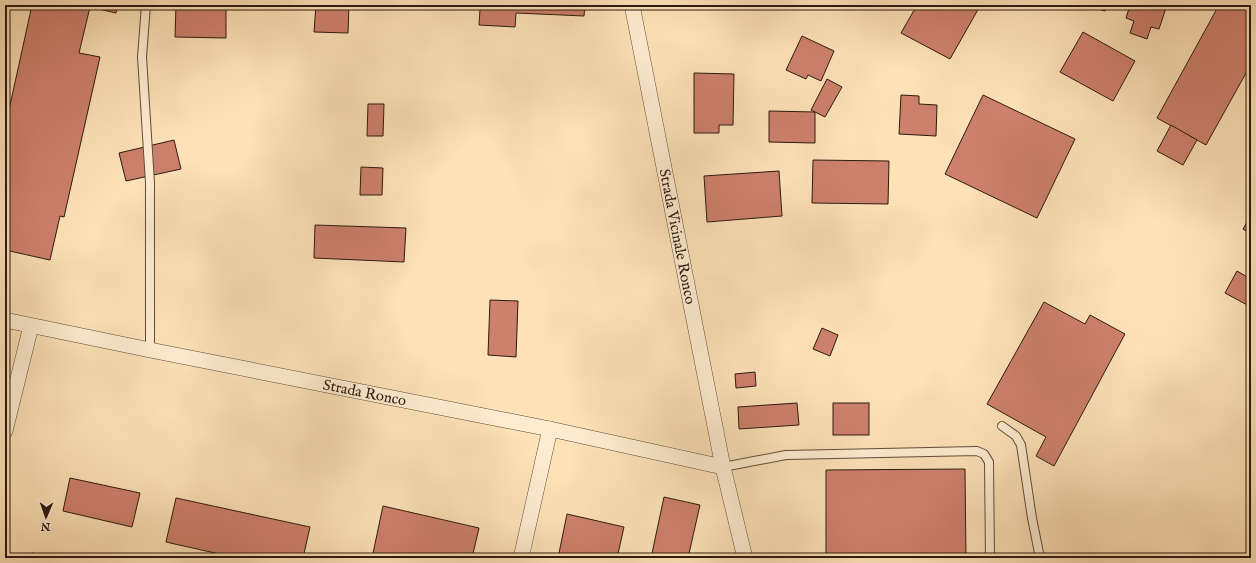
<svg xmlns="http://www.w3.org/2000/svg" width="1256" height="563" viewBox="0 0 1256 563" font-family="'IM FELL English',serif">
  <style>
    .building { fill: #cd806c; stroke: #2c1a0f }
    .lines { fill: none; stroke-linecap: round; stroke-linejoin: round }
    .service-casing { stroke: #604c39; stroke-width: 10 }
    .minor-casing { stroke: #604c39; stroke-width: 16 }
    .service { stroke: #feecd0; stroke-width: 8 }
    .minor { stroke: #feecd0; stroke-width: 15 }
    .labels { text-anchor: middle; stroke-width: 4; stroke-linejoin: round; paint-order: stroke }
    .street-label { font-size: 15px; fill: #2c1a0f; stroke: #feecd0 }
  </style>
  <rect width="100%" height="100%" fill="#fde1b7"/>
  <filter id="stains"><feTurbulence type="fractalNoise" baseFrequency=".005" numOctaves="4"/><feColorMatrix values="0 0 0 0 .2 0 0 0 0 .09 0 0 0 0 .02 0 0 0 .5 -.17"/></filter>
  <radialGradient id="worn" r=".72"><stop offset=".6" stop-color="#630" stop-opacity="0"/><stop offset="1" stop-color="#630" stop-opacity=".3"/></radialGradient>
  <g class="building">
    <polygon points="32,5 118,5 116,13 90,7 79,53 100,57 64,217 60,216 50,260 5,250 5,128"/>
    <polygon points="176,5 226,5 226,38 175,37"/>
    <polygon points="316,5 349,5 348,33 314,32"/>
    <polygon points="434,5 585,5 584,16 516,13 515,27 479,25 480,9 434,7"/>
    <polygon points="704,5 760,5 760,7"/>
    <polygon points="917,5 980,6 950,59 901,33"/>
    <polygon points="1086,5 1107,5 1105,11"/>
    <polygon points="1130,5 1167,5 1159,29 1151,27 1147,39 1130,33 1134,21 1126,18"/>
    <polygon points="1219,5 1251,5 1251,64 1206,145 1157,118"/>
    <polygon points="1083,32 1135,61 1113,101 1060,72"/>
    <polygon points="802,36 834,51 821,81 808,75 806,79 786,70"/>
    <polygon points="694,73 734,74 733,125 719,125 719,133 694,133"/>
    <polygon points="827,79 842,87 825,117 811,110"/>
    <polygon points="901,95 919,96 919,104 937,105 936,136 899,134"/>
    <polygon points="983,95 1075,139 1037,218 945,174"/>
    <polygon points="368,104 384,104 383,136 367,136"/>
    <polygon points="769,111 815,112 815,143 769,142"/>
    <polygon points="1171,125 1197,140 1183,165 1157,151"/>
    <polygon points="174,140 181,169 126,181 119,153"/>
    <polygon points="813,160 889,161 888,204 812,203"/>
    <polygon points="361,167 383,168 382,195 360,195"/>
    <polygon points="779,171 782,216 707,222 704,176"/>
    <polygon points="1251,215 1251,234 1243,229"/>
    <polygon points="315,225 406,228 404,262 314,258"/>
    <polygon points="1237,271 1251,279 1251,307 1225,293"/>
    <polygon points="490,300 518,301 516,357 488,355"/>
    <polygon points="1044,302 1085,324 1090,315 1125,334 1054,466 1036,456 1046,437 987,404"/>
    <polygon points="822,328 838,335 830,356 813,349"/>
    <polygon points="755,372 756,386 736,388 735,374"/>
    <polygon points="797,403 799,425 739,429 738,407"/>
    <rect x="833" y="403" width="36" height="32"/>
    <polygon points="965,469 966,558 826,558 826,470"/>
    <polygon points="70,478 140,493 132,527 63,511"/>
    <polygon points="664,497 700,505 688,558 651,558"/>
    <polygon points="176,498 310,527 303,558 237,558 166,542"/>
    <polygon points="383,506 479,528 472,558 372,558"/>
    <polygon points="567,514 624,527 617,558 558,558"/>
    <polygon points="32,553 57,558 31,558"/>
  </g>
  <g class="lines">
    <g class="service-casing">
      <g id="service">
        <polyline points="146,5 142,57 150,183 150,350"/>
        <polyline points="1002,426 1016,436 1021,445 1032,518 1040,558"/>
        <polyline points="723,467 786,455 977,451 984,454 989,462 990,558"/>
      </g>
    </g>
    <g class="minor-casing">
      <g id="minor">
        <path id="s1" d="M632 5 723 467 745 558"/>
        <path id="s2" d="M5 320 150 350 550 429 723 467"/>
        <polyline points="5,431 31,326"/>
        <polyline points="521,558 550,429"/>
      </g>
    </g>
    <use href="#service" class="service"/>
    <use href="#minor" class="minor"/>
  </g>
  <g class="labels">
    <g class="street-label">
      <text dy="5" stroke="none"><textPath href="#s1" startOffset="236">Strada Vicinale Ronco</textPath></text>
      <text dy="5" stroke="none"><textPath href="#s2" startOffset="367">Strada Ronco</textPath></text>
    </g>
  </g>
  <rect width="1256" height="563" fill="none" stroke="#fde1b7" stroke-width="20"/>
  <rect x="6" y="6" width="1244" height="551" fill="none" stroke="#2c1a0f" stroke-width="2"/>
  <rect x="10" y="10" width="1236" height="543" fill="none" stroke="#2c1a0f"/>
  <g transform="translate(46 517) rotate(182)" stroke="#feecd0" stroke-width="3" paint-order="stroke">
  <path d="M0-3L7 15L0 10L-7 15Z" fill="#2c1a0f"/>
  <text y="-6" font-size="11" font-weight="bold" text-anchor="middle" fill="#2c1a0f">N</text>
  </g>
  <rect width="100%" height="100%" filter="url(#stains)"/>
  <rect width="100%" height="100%" fill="url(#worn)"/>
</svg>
